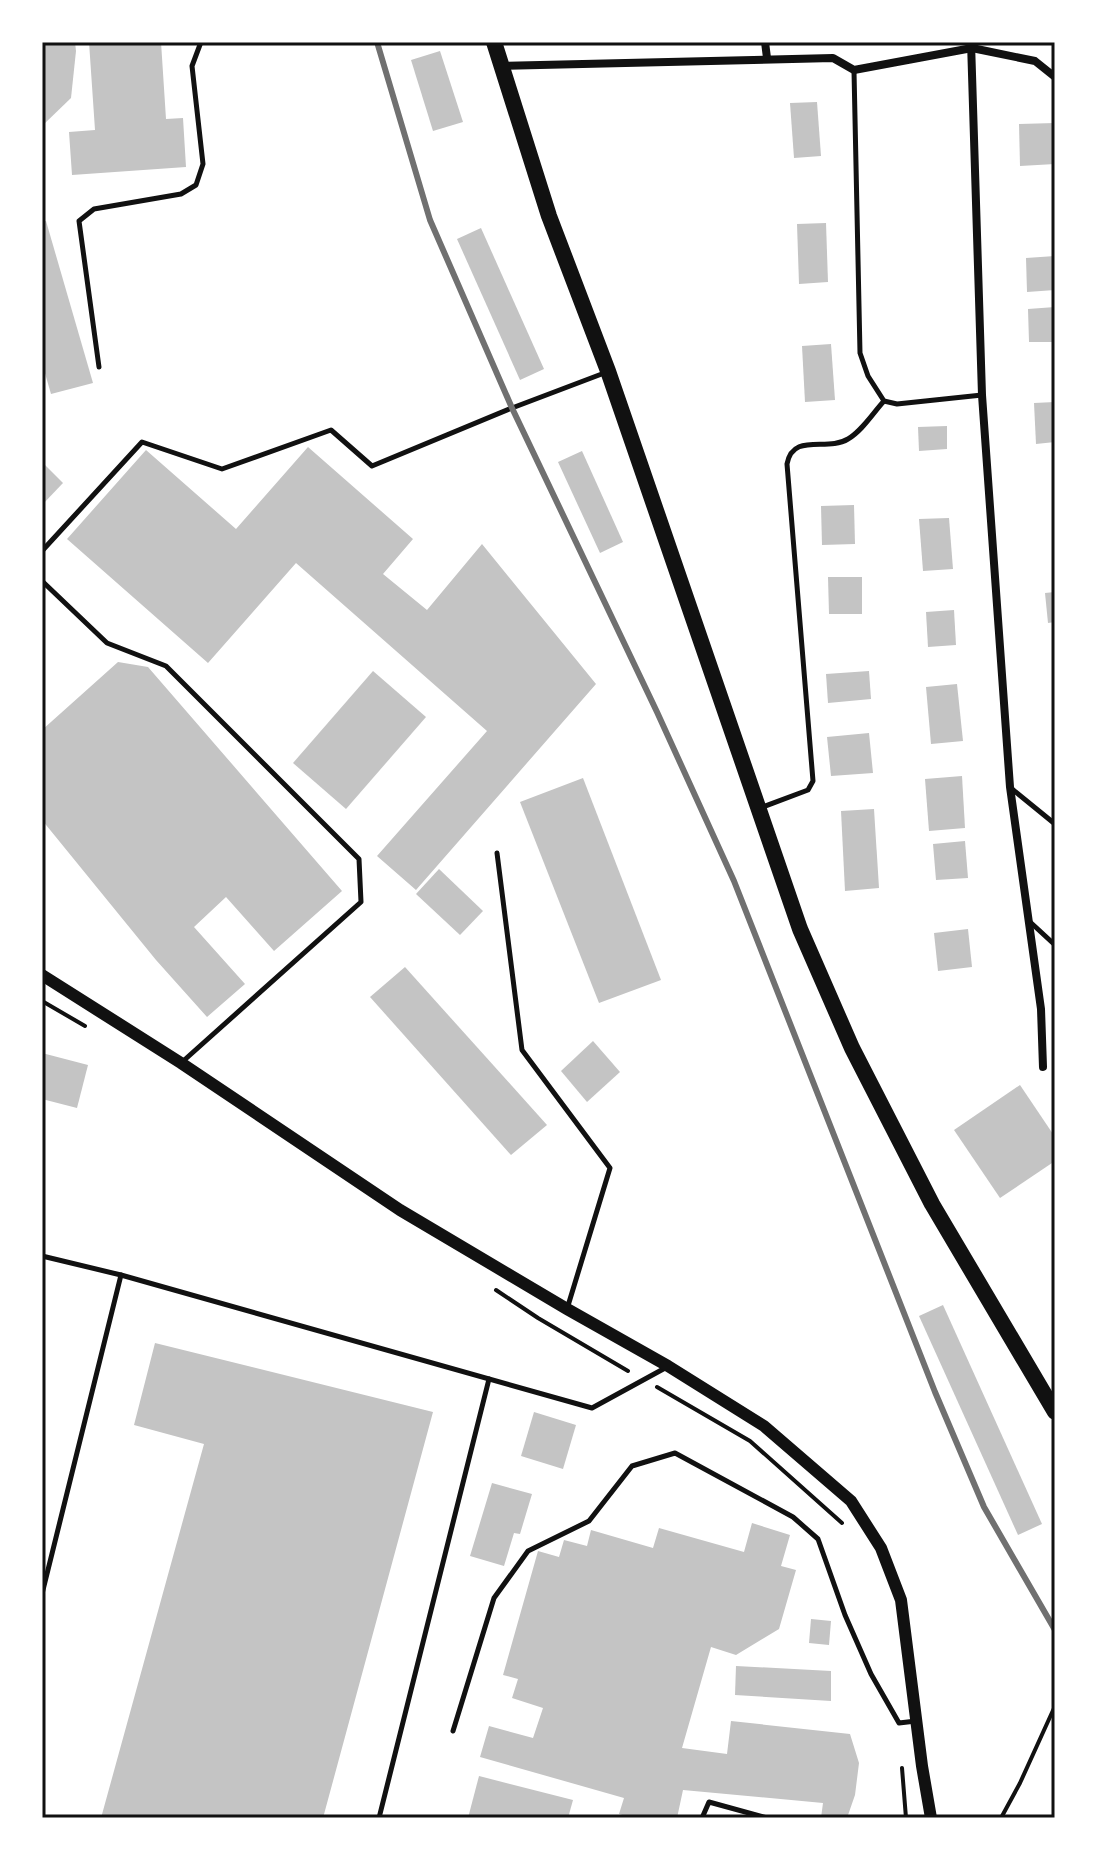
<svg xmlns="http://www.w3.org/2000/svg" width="1097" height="1860" viewBox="0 0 1097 1860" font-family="'Work Sans',sans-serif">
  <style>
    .building { fill: #c4c4c4 }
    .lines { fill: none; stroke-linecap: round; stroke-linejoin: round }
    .path { stroke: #111; stroke-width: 4 }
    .service { stroke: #111; stroke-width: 5 }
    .minor { stroke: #111; stroke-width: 8 }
    .tertiary { stroke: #111; stroke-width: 12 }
    .primary { stroke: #111; stroke-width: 16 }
    .rail { stroke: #707070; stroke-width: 6 }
    .neatline { fill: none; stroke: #111; stroke-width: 3 }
  </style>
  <rect width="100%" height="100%" fill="#fff"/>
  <g class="building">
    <polygon points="42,42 75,42 76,51 71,98 42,126"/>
    <polygon points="89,42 161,42 166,119 183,118 186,167 72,175 69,132 95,130"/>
    <polygon points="440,51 463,122 433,131 411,60"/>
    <polygon points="817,102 821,156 794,158 790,103"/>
    <polygon points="1055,123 1055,164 1020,166 1019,124"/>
    <polygon points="46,221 93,383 51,394 42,363 42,222"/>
    <polygon points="826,223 828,282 799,284 797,224"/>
    <polygon points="481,228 544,369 520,380 457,239"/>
    <polygon points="1055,256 1055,290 1027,292 1026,258"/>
    <polygon points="1055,307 1055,342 1029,342 1028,309"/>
    <polygon points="831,344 835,400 805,402 802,346"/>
    <polygon points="1055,402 1055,442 1036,444 1034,403"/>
    <polygon points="947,426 947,449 919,451 918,427"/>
    <polygon points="308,447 413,539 383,574 427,610 482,544 596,684 416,890 377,856 487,731 296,563 208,663 67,539 146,450 236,529"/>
    <polygon points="582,451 623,542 600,553 558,462"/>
    <polygon points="42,462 63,483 42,505"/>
    <polygon points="854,505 855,544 822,545 821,506"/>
    <polygon points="949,518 953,569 923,571 919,519"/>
    <polygon points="828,577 862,577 862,614 829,614"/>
    <polygon points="1055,592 1055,622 1048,623 1045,593"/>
    <polygon points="954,610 956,645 928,647 926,612"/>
    <polygon points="118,662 148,667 342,891 274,951 226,897 194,927 245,984 207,1017 156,960 42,820 42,730"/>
    <polygon points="373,671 426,717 346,809 293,763"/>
    <polygon points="869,671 871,699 828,703 826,674"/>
    <polygon points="957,684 963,741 931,744 926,687"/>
    <polygon points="869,733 873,773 831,776 827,737"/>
    <polygon points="962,776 965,828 929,831 925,779"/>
    <polygon points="583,778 661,980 599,1003 520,802"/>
    <polygon points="874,809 879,888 845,891 841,811"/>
    <polygon points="965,841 968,878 936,880 933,844"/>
    <polygon points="439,869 483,911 460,935 416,894"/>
    <polygon points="968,929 972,967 938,971 934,933"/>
    <polygon points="405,967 547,1125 511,1155 370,997"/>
    <polygon points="593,1041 620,1072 587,1102 561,1071"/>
    <polygon points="42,1053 88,1065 77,1108 42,1099"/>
    <polygon points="1020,1085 1055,1137 1055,1161 1000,1198 954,1130"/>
    <polygon points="943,1305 1042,1524 1018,1535 919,1316"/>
    <polygon points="155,1343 433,1412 323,1818 101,1818 204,1444 134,1425"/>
    <polygon points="534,1412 576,1425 563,1469 521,1456"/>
    <polygon points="492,1483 532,1494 520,1534 514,1533 504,1566 470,1556"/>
    <polygon points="752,1523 790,1535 781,1566 796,1570 779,1629 736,1655 711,1647 682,1748 727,1754 731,1721 850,1734 859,1763 855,1795 847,1818 821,1818 823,1803 683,1790 677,1818 632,1818 619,1814 624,1798 480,1757 489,1726 533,1738 543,1708 512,1698 518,1679 503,1675 538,1551 559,1557 564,1540 587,1546 591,1530 653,1548 659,1528 744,1552"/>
    <polygon points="811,1619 831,1621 829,1645 809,1643"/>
    <polygon points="736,1666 831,1671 831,1701 735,1695"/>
    <polygon points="479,1776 573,1800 568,1818 468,1818"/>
  </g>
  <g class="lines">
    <g class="path">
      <polyline points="42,1001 85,1026"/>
      <polyline points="496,1290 538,1318 628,1371"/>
      <polyline points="657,1387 750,1441 842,1523"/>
      <polyline points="902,1768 906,1818"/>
      <polyline points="1001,1818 1020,1783 1055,1706"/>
    </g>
    <g class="service">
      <polyline points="854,71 860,353 868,376 884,401 897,404 982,395"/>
      <polyline points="99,367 79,221 94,209 181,194 196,185 203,164 192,66 201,42"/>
      <polyline points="42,551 142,442 222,469 331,430 372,466 512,408 607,372"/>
      <polyline points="42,581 107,643 166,666 359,859 361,902 181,1063"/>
      <polyline points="1012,789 1055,824"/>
      <path d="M760 808 808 790 813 781 787 464C793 432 827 452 848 439 862 431 873 413 884 401"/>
      <polyline points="497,853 522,1050 610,1168 567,1309"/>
      <polyline points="1029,921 1055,945"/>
      <polyline points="42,1256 121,1275 592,1408 667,1367"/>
      <polyline points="42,1594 121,1275"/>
      <polyline points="453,1731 494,1598 528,1551 589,1521 632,1466 675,1453 793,1517 818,1539 845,1615 871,1674 899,1723 916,1721"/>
      <polyline points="379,1818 489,1379"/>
      <polyline points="702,1818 709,1802 767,1818"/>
    </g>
    <g class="minor">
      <polyline points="765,42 767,58"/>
      <polyline points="971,42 982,395 1010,787 1041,1009 1043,1067"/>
      <polyline points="501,66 833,58 854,70 972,48 1035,61 1055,77"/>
    </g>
    <polyline class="tertiary" points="42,975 181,1063 400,1210 567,1309 668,1366 764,1426 851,1501 881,1548 901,1600 922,1766 931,1818"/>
    <polyline class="primary" points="494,42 549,216 608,371 800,929 852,1048 932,1204 1055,1412"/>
    <polyline class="rail" points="377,42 430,220 512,408 657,712 734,881 935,1392 984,1507 1055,1630"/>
  </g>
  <rect width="1097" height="1860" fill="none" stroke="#ffffff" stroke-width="88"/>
  <rect x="44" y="44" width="1009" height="1772" class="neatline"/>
</svg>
